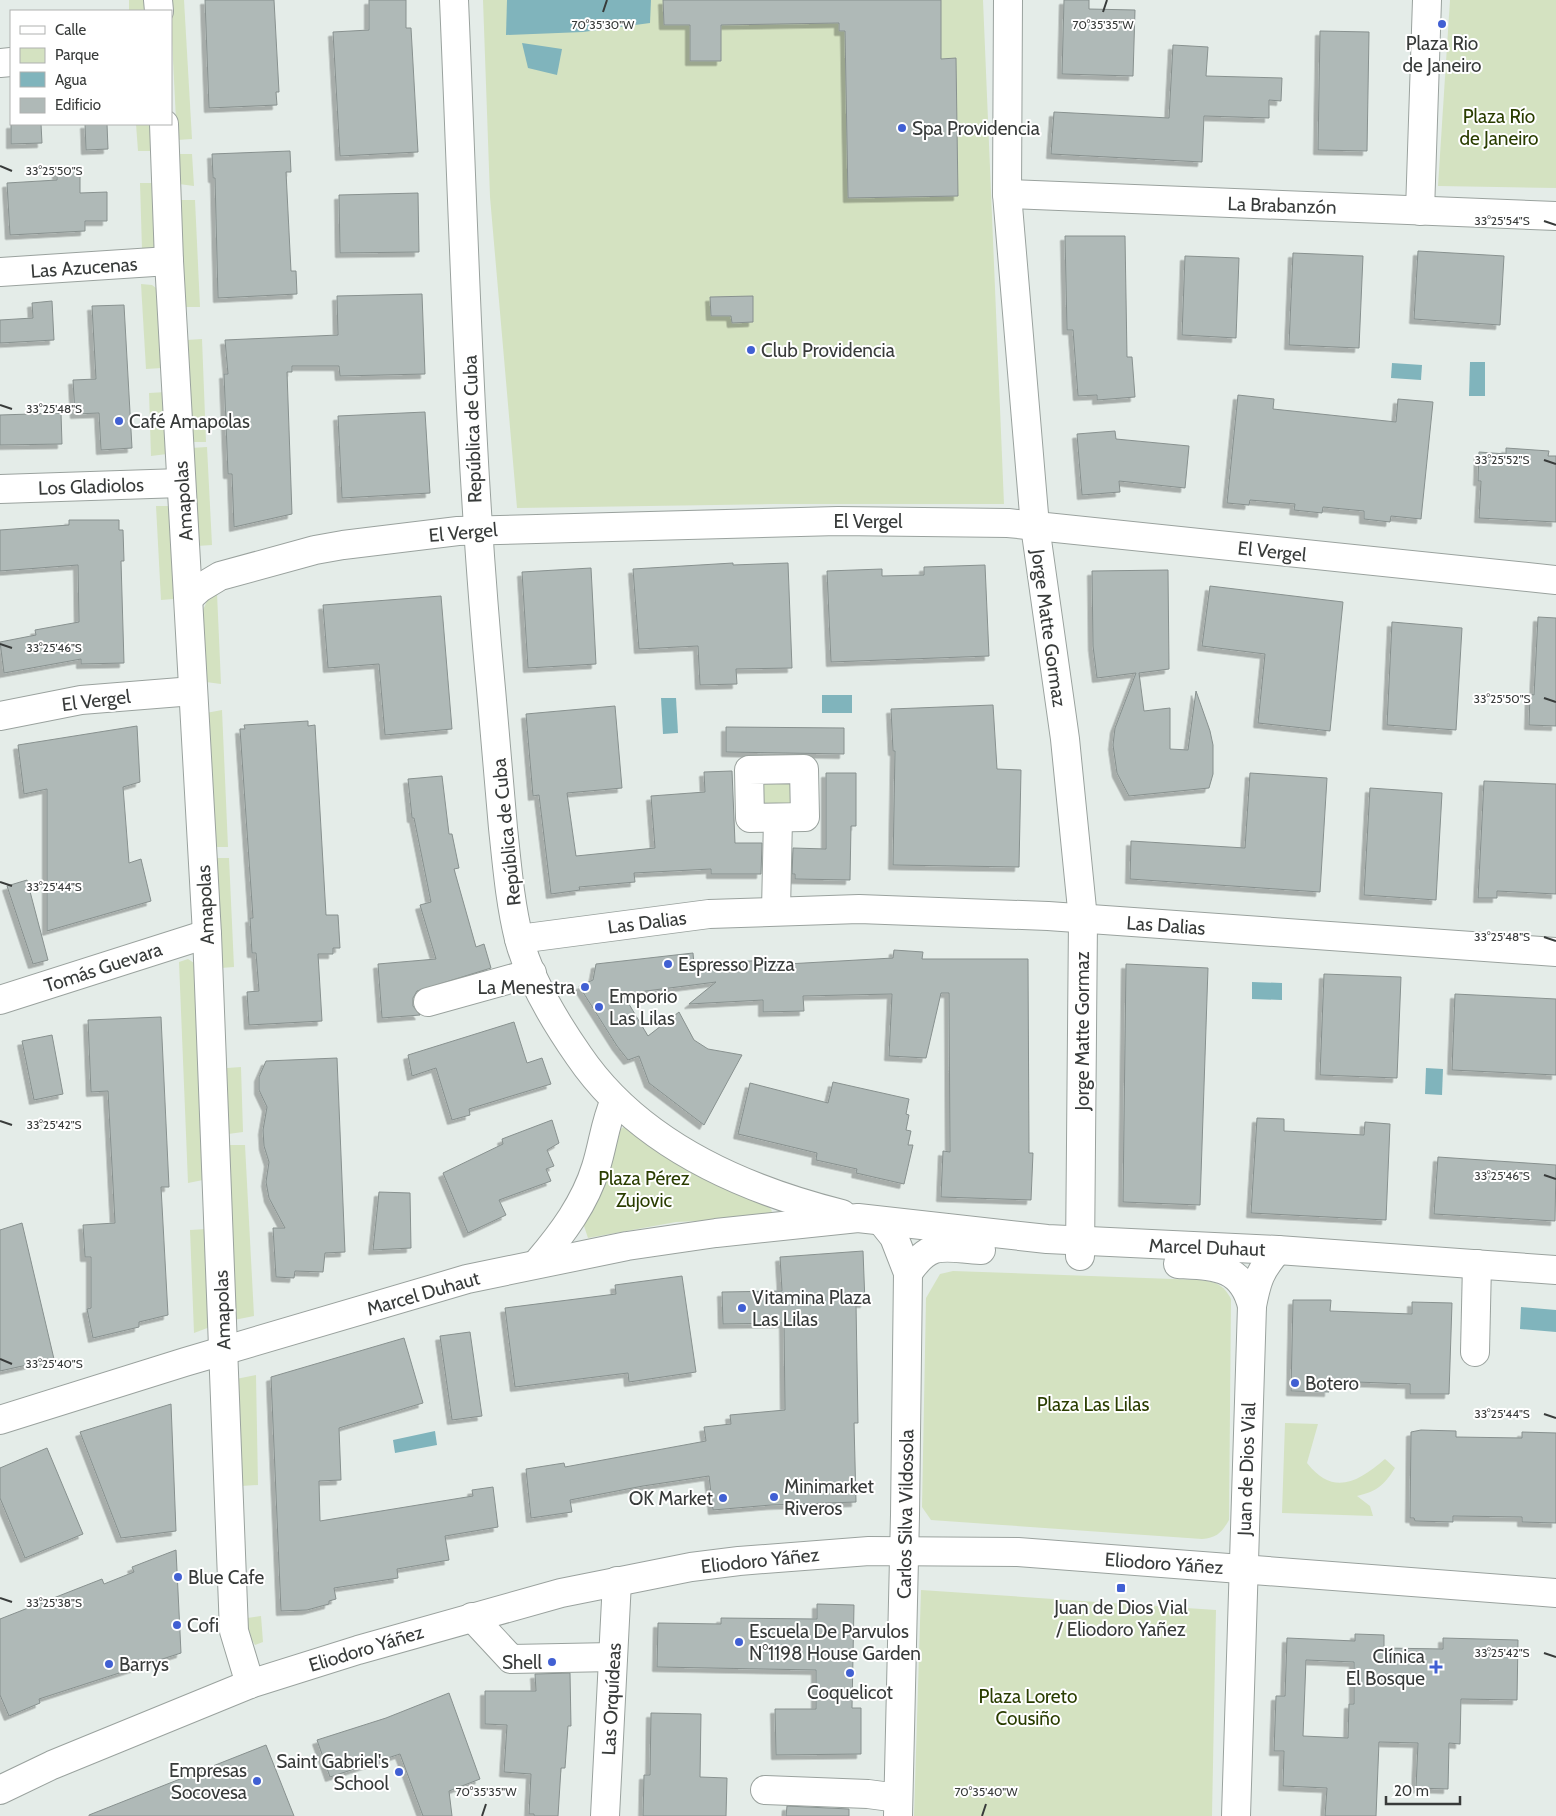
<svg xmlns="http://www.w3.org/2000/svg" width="1556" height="1816" viewBox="0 0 1556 1816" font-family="Cabin,sans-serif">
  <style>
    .green { fill: #d4e2c1 }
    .water { fill: #80b4bc }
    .building { fill: #afb9b7; stroke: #88918f; fill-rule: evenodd; filter: url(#shadow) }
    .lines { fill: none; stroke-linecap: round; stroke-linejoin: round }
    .minor-casing { stroke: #9aa29e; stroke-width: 30 }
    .major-casing { stroke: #9aa29e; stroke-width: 30 }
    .minor { stroke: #fff; stroke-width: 28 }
    .major { stroke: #fff; stroke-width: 28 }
    .ticks { fill: none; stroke: #383b3a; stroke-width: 2 }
    .poi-dot { fill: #4160d3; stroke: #fff; stroke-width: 2 }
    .labels { text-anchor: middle; stroke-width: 4; stroke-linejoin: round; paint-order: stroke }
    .poi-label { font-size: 19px; fill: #383b3a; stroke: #fff; text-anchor: start }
    .park-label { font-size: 19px; fill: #2a3d00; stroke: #fff }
    .street-label { font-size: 19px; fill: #383b3a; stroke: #fff }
    .ticks-label { font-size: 12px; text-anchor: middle; fill: #383b3a; stroke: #fff; stroke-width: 4; stroke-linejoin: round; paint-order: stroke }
  </style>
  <defs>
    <filter id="shadow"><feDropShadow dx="-4.5" dy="4.5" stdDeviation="0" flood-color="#0004"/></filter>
  </defs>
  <rect width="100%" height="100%" fill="#e4ece8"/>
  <g class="green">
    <rect x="129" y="0" width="18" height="11"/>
    <polygon points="170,0 184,0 192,139 177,140"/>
    <polygon points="483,0 983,0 1004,504 773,504 517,508 490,197"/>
    <polygon points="1450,0 1556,0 1556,188 1438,186"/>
    <polygon points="136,124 152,124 153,151 138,151"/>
    <polygon points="178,154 192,154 194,186 179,184"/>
    <polygon points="140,183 155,183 158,244 152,249 142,250"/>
    <polygon points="180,200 195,200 200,307 185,307"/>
    <polygon points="141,284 152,285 156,288 162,368 146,369"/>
    <polygon points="202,339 206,442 191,442 186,340"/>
    <polygon points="166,392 167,454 151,456 149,393"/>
    <polygon points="207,447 212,545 197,546 191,448"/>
    <polygon points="156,506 170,506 174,599 161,600"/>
    <polygon points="217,593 221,684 206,682 203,610 207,601"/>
    <polygon points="222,710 228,847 212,847 206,713"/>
    <rect x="758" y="779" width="39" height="31"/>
    <polygon points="214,858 229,858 234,967 221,968"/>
    <polygon points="188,959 194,963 203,1180 188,1183 179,962"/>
    <polygon points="241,1067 243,1132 228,1134 227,1068"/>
    <path d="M627 1125C672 1164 713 1182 767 1204L772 1211 767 1218 676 1222 588 1238 583 1223C604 1188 611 1169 619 1130Z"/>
    <polygon points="229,1145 245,1145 254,1316 234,1320"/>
    <polygon points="206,1229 210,1327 194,1333 190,1230"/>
    <path d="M953 1271 1200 1280C1216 1282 1223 1284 1231 1299L1229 1520C1222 1532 1217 1538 1202 1539L931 1520 922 1507 926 1298 940 1274Z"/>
    <polygon points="256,1375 258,1485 241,1486 236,1379"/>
    <path d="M1285 1423 1318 1424 1307 1463C1333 1496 1357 1483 1385 1459L1395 1468C1384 1485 1378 1491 1357 1496L1370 1506 1373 1516 1282 1513Z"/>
    <polygon points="921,1590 1216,1610 1212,1816 914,1816"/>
    <polygon points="261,1616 263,1642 255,1645 249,1635 247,1618"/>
  </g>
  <g class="water">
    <polygon points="507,0 651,0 650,23 583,32 506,35"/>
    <polygon points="522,43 562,49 557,75 528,68"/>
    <polygon points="1470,362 1485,362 1485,396 1469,396"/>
    <polygon points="1392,363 1422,365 1421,380 1391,378"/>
    <rect x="822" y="695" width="30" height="18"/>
    <polygon points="661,698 676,698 678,733 663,734"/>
    <polygon points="1252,982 1282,983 1282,1000 1252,999"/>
    <polygon points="1426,1068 1443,1069 1442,1095 1425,1094"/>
    <polygon points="1521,1307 1556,1310 1556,1332 1520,1329"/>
    <polygon points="435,1431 437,1445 395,1453 393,1440"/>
  </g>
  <g class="building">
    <polygon points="205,0 274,0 279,92 276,92 277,105 209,108"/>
    <polygon points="369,0 406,0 406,28 411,28 418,152 340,156 333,32 369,30"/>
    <polygon points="663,0 941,0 941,59 956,58 958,196 848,198 845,31 839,31 839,23 721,25 721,61 690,61 690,25 664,25"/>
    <polygon points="1064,0 1089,0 1089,9 1135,10 1133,76 1062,74"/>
    <polygon points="1320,31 1369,32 1367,151 1318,150"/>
    <polygon points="1173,45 1208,47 1206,76 1282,78 1281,101 1269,100 1269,118 1204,116 1202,162 1051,154 1054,112 1169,118"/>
    <polygon points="11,124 41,124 42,143 11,144"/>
    <polygon points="85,124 107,124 108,149 86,150"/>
    <polygon points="290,151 291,172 286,172 291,271 296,271 297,294 218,298 215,178 213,178 212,154"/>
    <polygon points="57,168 80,168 80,193 107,192 107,221 85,221 85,231 10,235 7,183 57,180"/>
    <polygon points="418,193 419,252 340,253 339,195"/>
    <polygon points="1065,236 1125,236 1127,357 1132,357 1135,397 1097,400 1097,395 1078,396 1073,330 1067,330"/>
    <polygon points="1418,251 1504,256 1500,325 1414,319"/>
    <polygon points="1293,253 1363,256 1359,348 1289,345"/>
    <polygon points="1185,256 1239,258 1236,338 1182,335"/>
    <polygon points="422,294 425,374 340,376 339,366 292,366 292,372 287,372 292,514 234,527 232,474 228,474 224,374 228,374 225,340 338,335 337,296"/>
    <polygon points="753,296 753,322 732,323 731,316 711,316 710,297"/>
    <polygon points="52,301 54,340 0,343 0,320 33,318 32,303"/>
    <polygon points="124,305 132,448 101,450 99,413 75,414 73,380 96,379 92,306"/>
    <polygon points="1238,395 1274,399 1273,409 1396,422 1398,399 1433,402 1421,519 1391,516 1390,522 1364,519 1364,511 1323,507 1322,513 1294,510 1295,504 1250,500 1249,505 1227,503"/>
    <polygon points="425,412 430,493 342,498 338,416"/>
    <polygon points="61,413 62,444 0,445 0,415"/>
    <polygon points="1115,431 1116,439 1189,446 1185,488 1119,481 1120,492 1082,495 1077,434"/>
    <polygon points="1506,448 1549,451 1548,456 1556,456 1556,522 1479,518 1481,481 1478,481 1479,452 1506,454"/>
    <polygon points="69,520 119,520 119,530 123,530 124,561 121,561 124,663 81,664 81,659 4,673 0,642 36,635 35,630 79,622 78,565 0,571 0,530 69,525"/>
    <polygon points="733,563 733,565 788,563 792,668 736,669 737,684 700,685 698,646 639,649 633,569"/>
    <polygon points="985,565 989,656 831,662 827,571 882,569 882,576 924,575 924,567"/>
    <polygon points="591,568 596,664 528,668 522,572"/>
    <polygon points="1168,570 1169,669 1139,673 1144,711 1170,708 1170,749 1188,750 1196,691 1210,731 1213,745 1213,774 1209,788 1129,796 1117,773 1113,745 1115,728 1136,673 1097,678 1093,646 1092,571"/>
    <polygon points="1210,586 1343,602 1330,731 1258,723 1265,654 1202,646"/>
    <polygon points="441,596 452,729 385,735 379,664 328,668 323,605"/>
    <polygon points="1538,617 1556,618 1556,726 1529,725 1530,694 1534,695"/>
    <polygon points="1392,622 1462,628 1456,730 1387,725"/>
    <polygon points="993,705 997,769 1021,770 1019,867 893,865 895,751 893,751 891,709"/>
    <polygon points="615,706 622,788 567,793 576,856 655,848 651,796 705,792 704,772 732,771 735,843 762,843 761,874 711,874 711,869 634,873 635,882 579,887 580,890 551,894 539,795 533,796 526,714"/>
    <polygon points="308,721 308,726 315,725 326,915 338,915 340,948 333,948 333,954 318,954 322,1021 249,1025 247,992 259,991 256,953 252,953 250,918 253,918 240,729 245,729 244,725"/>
    <polygon points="137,726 140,782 123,787 129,863 141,859 151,901 47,931 47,789 24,794 18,745"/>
    <polygon points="726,727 844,728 844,754 726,752"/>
    <polygon points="826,773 856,773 856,826 851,826 850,880 795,879 795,874 792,874 793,848 826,849"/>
    <polygon points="1250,773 1327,778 1320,892 1130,879 1131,841 1245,848"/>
    <polygon points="442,776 449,834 452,834 459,868 454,869 476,947 484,944 491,968 417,991 413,998 413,1006 420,1015 382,1018 378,964 436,959 420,905 431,902 414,818 412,818 408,779"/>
    <polygon points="1484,781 1556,784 1556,894 1497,891 1497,898 1478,898"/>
    <polygon points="1370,788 1442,793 1436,900 1364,895"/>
    <polygon points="27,880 48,960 33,964 7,886"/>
    <polygon points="894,950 923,952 922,959 1028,959 1029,1153 1033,1153 1031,1200 941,1197 943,1151 950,1152 949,993 941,993 926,1058 889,1056 892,994 803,996 804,1011 763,1012 763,1000 689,1004 716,982 623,994 648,1036 679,1012 694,1040 708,1049 742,1055 704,1125 649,1083 639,1056 628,1060 617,1046 579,986 593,980 596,964 693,953 694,964 768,960 769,965 893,958"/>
    <polygon points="1126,964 1208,968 1200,1205 1123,1202"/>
    <polygon points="1324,974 1401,977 1397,1078 1320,1075"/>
    <polygon points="1455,994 1556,999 1556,1075 1452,1070"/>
    <polygon points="161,1017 169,1187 161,1187 168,1315 139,1322 139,1327 93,1338 87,1309 91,1308 91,1257 85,1257 83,1225 115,1223 108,1091 91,1092 88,1020"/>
    <polygon points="514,1022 527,1063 542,1058 551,1084 469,1109 470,1115 452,1120 436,1068 412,1076 408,1055"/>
    <polygon points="52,1035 63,1094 34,1100 22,1041"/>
    <polygon points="337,1058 345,1252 325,1253 323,1272 295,1271 294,1278 276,1277 273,1228 285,1228 269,1198 266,1182 269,1162 264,1146 263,1130 267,1107 259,1090 259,1077 266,1061"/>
    <polygon points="833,1082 909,1099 906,1114 909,1115 906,1130 911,1131 908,1145 913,1145 904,1184 856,1173 857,1169 816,1160 817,1153 738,1134 750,1083 828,1103"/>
    <polygon points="1257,1118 1284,1119 1284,1131 1364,1135 1365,1122 1390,1124 1386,1220 1251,1213"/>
    <polygon points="552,1120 559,1143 547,1150 554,1166 546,1169 551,1181 499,1200 506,1215 468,1233 443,1173 503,1144 502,1139"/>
    <polygon points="1438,1157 1556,1165 1555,1221 1434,1214"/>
    <polygon points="379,1192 410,1193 411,1248 373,1250"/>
    <polygon points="22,1223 54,1359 0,1371 0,1230"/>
    <polygon points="863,1251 865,1303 856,1303 858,1423 854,1423 856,1502 771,1505 713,1510 709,1476 643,1486 570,1500 572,1512 531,1518 526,1469 564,1463 565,1467 706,1441 704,1427 731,1424 730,1415 785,1410 784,1323 723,1324 722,1292 782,1291 780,1257"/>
    <polygon points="682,1276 696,1372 629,1382 628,1373 515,1387 505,1308 616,1294 615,1285"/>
    <polygon points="1293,1300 1331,1300 1330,1311 1412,1314 1412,1302 1452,1303 1449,1394 1410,1394 1410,1384 1329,1381 1329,1392 1291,1391"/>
    <polygon points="470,1332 482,1416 452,1420 440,1336"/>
    <polygon points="404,1338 423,1403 339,1428 341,1480 319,1481 320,1521 473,1496 472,1490 493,1487 498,1527 445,1536 449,1560 397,1569 398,1578 334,1588 336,1599 329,1601 329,1604 307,1610 281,1611 271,1377"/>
    <polygon points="171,1404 176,1531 121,1538 80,1432"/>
    <polygon points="1421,1430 1456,1431 1456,1437 1522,1438 1522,1432 1556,1433 1556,1523 1522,1522 1522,1517 1453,1516 1453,1522 1415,1521 1414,1518 1410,1518 1411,1432"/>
    <polygon points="47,1448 83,1534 25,1558 0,1498 0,1468"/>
    <polygon points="176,1550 181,1653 39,1699 40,1703 9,1716 0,1695 0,1619 102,1579 104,1584 134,1572 132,1567"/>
    <polygon points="817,1604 854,1605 852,1708 861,1708 861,1754 776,1755 775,1709 816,1709 816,1670 657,1667 658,1623 721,1624 721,1618 817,1619"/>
    <path d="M1355 1634 1384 1635V1648L1443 1649V1638L1518 1640 1517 1700 1461 1699 1460 1744 1449 1743 1448 1789 1416 1788 1418 1743 1379 1742 1376 1816H1325L1327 1788 1283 1786 1284 1751H1274L1276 1696H1285L1287 1638 1355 1641ZM1306 1660 1354 1662V1704H1349L1348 1738 1303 1736Z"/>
    <polygon points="570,1673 571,1726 568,1726 565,1768 561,1768 558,1816 534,1816 534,1814 529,1814 531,1774 504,1772 507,1725 485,1724 485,1691 536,1691 535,1674"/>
    <polygon points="449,1693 480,1779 449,1791 452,1816 423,1816 400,1754 330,1777 317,1740 386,1718"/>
    <polygon points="651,1713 701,1714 700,1777 727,1778 726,1816 643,1816 644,1775 650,1775"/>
    <polygon points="266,1745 294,1816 89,1816 89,1815"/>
    <polygon points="787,1806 849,1809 849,1816 786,1816"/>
  </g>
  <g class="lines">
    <g class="minor-casing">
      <g id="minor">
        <polyline points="158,0 159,11"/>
        <path d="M454 0C464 230 469 460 491 689 495 736 499 782 503 828 507 865 510 903 519 939 529 978 556 1023 579 1056 639 1144 742 1189 842 1214"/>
        <polyline points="1008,0 1007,194 1035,526 1065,739 1083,919 1080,1256"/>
        <polyline points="0,63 11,62"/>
        <polyline points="164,124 169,261 207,934 234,1631 250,1684"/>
        <polyline points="1007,194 1556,216"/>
        <polyline points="1420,211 1427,0"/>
        <polyline points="0,272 169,261"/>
        <polyline points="0,489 181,483"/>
        <polyline points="189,598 200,588 220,576 315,550 343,545 458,531 838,521 1008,523 1556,580"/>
        <polyline points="0,716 81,700 193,691"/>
        <polygon points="804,769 805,817 750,818 749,770"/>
        <polyline points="776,910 778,818"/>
        <polyline points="519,939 709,914 859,909 1048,916 1556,952"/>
        <polyline points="0,1000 207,934"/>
        <polyline points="428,1002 532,973"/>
        <polyline points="882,1222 894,1237 908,1273 905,1515 898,1816"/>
        <path d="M538 1262C562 1234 585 1203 596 1167 603 1145 605 1122 615 1100"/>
        <path d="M1178 1264C1214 1266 1242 1265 1252 1306"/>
        <path d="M908 1273C931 1239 944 1248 981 1250"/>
        <polyline points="1475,1352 1477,1264"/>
        <polyline points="0,1420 185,1362 467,1279 627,1246 716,1233 858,1218 1047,1239 1278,1250 1556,1270"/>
        <polyline points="472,1617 511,1659 613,1657"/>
        <polyline points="765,1790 868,1794 898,1798"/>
        <polyline points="605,1816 617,1581"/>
        <path d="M1236 1816 1252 1306C1257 1280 1260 1270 1278 1250"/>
      </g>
    </g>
    <g class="major-casing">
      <polyline id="major" points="0,1790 52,1765 250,1684 358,1650 561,1593 691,1567 739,1561 869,1551 1018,1552 1556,1593"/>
    </g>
    <use href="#minor" class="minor"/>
    <use href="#major" class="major"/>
  </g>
  <path class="ticks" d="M603 12 607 0M1103 12 1107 0M0 166 12 171M1544 221 1556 225M0 405 12 409M1544 460 1556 464M0 644 12 648M1544 698 1556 702M0 882 12 886M1544 937 1556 941M0 1121 12 1125M1544 1175 1556 1179M0 1359 12 1364M1544 1414 1556 1418M0 1598 12 1602M1544 1653 1556 1657M482 1816 486 1804M982 1816 986 1804"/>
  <g class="poi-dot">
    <circle cx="1442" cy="24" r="5"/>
    <circle cx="902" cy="128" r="5"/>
    <circle cx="751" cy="350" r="5"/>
    <circle cx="119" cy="421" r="5"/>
    <circle cx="668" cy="964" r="5"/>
    <circle cx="585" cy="987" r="5"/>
    <circle cx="599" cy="1007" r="5"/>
    <circle cx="742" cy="1308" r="5"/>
    <circle cx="1295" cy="1383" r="5"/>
    <circle cx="774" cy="1497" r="5"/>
    <circle cx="723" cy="1498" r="5"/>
    <circle cx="178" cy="1577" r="5"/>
    <rect x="1116" y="1583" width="10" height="10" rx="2.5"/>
    <circle cx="177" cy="1625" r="5"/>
    <circle cx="739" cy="1642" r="5"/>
    <circle cx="552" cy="1662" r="5"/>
    <circle cx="109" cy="1664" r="5"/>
    <path d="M1433.5 1659.5h5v5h5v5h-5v5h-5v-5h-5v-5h5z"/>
    <circle cx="850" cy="1673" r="5"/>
    <circle cx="399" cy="1772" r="5"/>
    <circle cx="257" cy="1781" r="5"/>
  </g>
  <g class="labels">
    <g class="poi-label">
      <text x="1442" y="50" text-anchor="middle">Plaza Rio<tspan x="1442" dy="22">de Janeiro</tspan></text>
      <text x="912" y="135">Spa Providencia</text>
      <text x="761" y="357">Club Providencia</text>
      <text x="129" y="428">Café Amapolas</text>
      <text x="678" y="971">Espresso Pizza</text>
      <text x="575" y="994" text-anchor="end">La Menestra</text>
      <text x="609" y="1003">Emporio<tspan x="609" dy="22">Las Lilas</tspan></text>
      <text x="752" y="1304">Vitamina Plaza<tspan x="752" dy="22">Las Lilas</tspan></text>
      <text x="1305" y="1390">Botero</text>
      <text x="784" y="1493">Minimarket<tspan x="784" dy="22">Riveros</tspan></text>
      <text x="713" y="1505" text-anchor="end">OK Market</text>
      <text x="188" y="1584">Blue Cafe</text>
      <text x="1121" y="1614" text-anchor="middle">Juan de Dios Vial<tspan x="1121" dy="22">/ Eliodoro Yañez</tspan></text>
      <text x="187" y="1632">Cofi</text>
      <text x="749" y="1638">Escuela De Parvulos<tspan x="749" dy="22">N°1198 House Garden</tspan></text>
      <text x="1425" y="1663" text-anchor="end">Clínica<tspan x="1425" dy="22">El Bosque</tspan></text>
      <text x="542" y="1669" text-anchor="end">Shell</text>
      <text x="119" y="1671">Barrys</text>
      <text x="850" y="1699" text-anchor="middle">Coquelicot</text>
      <text x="389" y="1768" text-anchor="end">Saint Gabriel's<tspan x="389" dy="22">School</tspan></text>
      <text x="247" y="1777" text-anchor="end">Empresas<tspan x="247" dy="22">Socovesa</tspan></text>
    </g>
    <g class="park-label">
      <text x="1499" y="123">Plaza Río<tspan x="1499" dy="22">de Janeiro</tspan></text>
      <text x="644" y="1185">Plaza Pérez<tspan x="644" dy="22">Zujovic</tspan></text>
      <text x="1093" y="1411">Plaza Las Lilas</text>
      <text x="1028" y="1703">Plaza Loreto<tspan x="1028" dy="22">Cousiño</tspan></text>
    </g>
    <g class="street-label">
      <text transform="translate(1282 205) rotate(2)" y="7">La Brabanzón</text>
      <text transform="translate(84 267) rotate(-4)" y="7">Las Azucenas</text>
      <text transform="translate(472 429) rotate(-92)" y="7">República de Cuba</text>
      <text transform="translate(91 486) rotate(-2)" y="7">Los Gladiolos</text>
      <text transform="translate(183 501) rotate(-94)" y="7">Amapolas</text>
      <text x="868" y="528">El Vergel</text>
      <text transform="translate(463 532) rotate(-5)" y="7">El Vergel</text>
      <text transform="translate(1272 551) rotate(6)" y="7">El Vergel</text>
      <text transform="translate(1049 628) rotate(82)" y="7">Jorge Matte Gormaz</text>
      <text transform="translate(96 700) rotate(-7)" y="7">El Vergel</text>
      <text transform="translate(506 832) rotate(-96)" y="7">República de Cuba</text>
      <text transform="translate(205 905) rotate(-93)" y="7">Amapolas</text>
      <text transform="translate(647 922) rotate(-7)" y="7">Las Dalias</text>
      <text transform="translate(1166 925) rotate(4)" y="7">Las Dalias</text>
      <text transform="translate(103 967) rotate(-18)" y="7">Tomás Guevara</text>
      <text transform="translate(1082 1031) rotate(-90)" y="7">Jorge Matte Gormaz</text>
      <text transform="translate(1207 1247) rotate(2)" y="7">Marcel Duhaut</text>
      <text transform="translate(423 1293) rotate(-16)" y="7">Marcel Duhaut</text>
      <text transform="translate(222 1310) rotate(-92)" y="7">Amapolas</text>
      <text transform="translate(1246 1469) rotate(-88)" y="7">Juan de Dios Vial</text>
      <text transform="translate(905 1514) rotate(-89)" y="7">Carlos Silva Vildosola</text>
      <text transform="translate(760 1560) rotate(-6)" y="7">Eliodoro Yáñez</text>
      <text transform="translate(1164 1563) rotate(4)" y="7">Eliodoro Yáñez</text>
      <text transform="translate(366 1648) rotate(-17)" y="7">Eliodoro Yáñez</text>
      <text transform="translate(611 1699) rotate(-87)" y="7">Las Orquídeas</text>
    </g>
  </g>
  <g class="ticks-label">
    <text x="1103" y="29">70°35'35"W</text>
    <text x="603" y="29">70°35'30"W</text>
    <text x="54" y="175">33°25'50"S</text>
    <text x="1502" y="225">33°25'54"S</text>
    <text x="54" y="413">33°25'48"S</text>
    <text x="1502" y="464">33°25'52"S</text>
    <text x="54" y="652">33°25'46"S</text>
    <text x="1502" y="703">33°25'50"S</text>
    <text x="54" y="891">33°25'44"S</text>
    <text x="1502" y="941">33°25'48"S</text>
    <text x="54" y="1129">33°25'42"S</text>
    <text x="1502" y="1180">33°25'46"S</text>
    <text x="54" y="1368">33°25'40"S</text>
    <text x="1502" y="1418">33°25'44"S</text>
    <text x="54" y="1607">33°25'38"S</text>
    <text x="1502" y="1657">33°25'42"S</text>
    <text x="486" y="1796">70°35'35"W</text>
    <text x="986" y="1796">70°35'40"W</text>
  </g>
  <rect x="10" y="10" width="162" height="115" fill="#ffffff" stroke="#afb1b0"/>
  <rect x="20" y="26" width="25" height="8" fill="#ffffff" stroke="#afb1b0"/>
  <text x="55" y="35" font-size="15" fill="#383b3a">Calle</text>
  <rect x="20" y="48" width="25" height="15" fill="#d4e2c1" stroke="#afb1b0"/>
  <text x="55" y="60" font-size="15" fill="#383b3a">Parque</text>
  <rect x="20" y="72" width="25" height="15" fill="#80b4bc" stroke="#afb1b0"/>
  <text x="55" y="85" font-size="15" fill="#383b3a">Agua</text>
  <rect x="20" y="98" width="25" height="15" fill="#afb9b7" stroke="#afb1b0"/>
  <text x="55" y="110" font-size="15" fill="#383b3a">Edificio</text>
  <path d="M1386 1796v8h74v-8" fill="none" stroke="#383b3a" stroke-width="2.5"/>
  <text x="1394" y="1796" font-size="15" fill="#383b3a" stroke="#ffffff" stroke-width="4" paint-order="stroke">20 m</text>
</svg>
